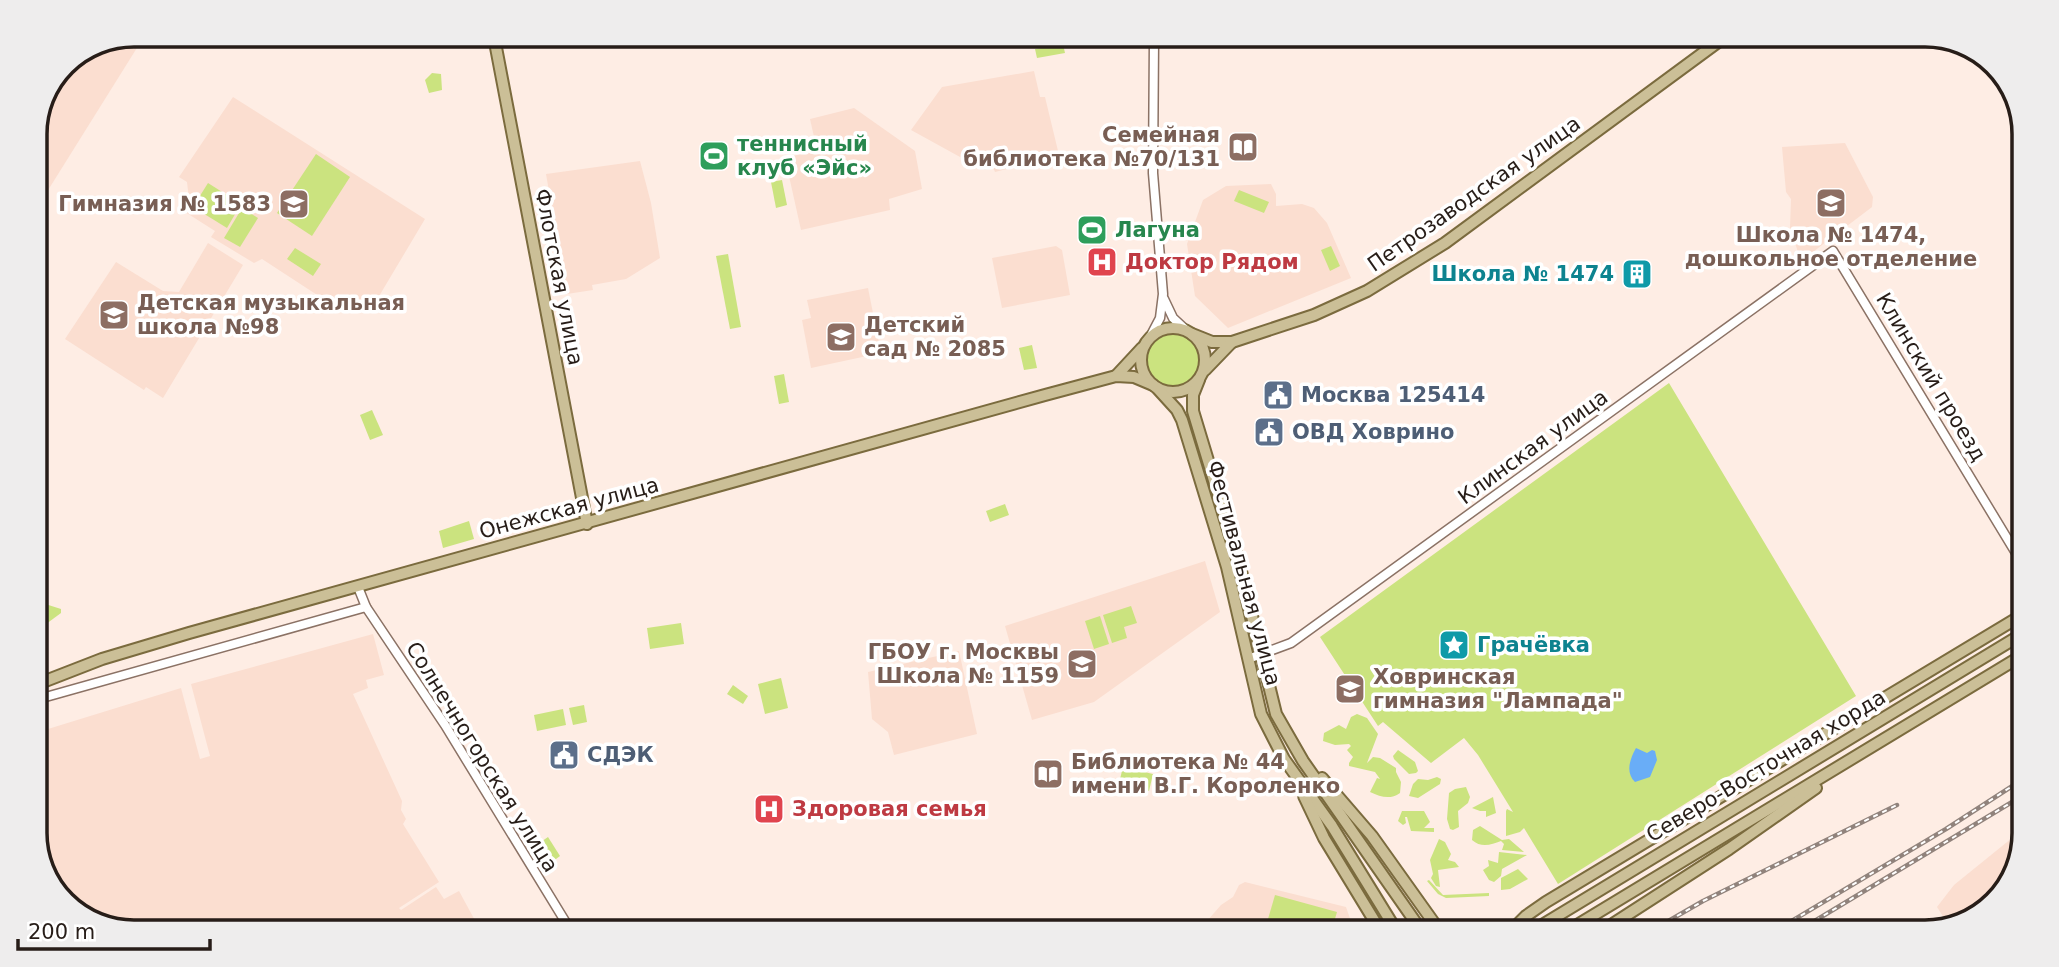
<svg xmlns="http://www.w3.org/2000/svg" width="2059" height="967" viewBox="0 0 2059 967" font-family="'DejaVu Sans',sans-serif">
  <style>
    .built { fill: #fbded0 }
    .green { fill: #cbe37f }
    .water { fill: #69adf7 }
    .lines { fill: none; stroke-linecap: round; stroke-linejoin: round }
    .minor-casing { stroke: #8b7265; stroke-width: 11 }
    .major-casing { stroke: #7b6b3e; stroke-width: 14 }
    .minor { stroke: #fff; stroke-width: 8 }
    .major { stroke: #cbbf97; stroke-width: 10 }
    .rail-casing { stroke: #91837c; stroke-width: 4.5 }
    .rail { stroke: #fff; stroke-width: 2; stroke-dasharray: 5; stroke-linecap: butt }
    .labels { text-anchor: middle; stroke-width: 7; stroke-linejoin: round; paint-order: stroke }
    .education-label { font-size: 21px; font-weight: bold; fill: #785e54; stroke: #fff; text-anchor: start }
    .leisure-label { font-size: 21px; font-weight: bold; fill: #27864d; stroke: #fff; text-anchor: start }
    .street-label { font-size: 21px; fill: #271d18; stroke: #fff }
    .health-label { font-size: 21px; font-weight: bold; fill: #be3a42; stroke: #fff; text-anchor: start }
    .culture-label { font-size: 21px; font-weight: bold; fill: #0d838f; stroke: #fff; text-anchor: end }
    .service-label { font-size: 21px; font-weight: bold; fill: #4e5e75; stroke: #fff; text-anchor: start }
    .rim { fill: none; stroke: #271d18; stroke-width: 3.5 }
  </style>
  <rect width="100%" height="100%" fill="#feede4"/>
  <g class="built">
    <polygon points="134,35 145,35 35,211 35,128 64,64"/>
    <polygon points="1034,71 1040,97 1045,97 1059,155 995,172 992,165 980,168 911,130 942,87"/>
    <polygon points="233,97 425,219 369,313 338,294 331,304 262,259 254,263 211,237 215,231 182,210 189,199 187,182 179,177"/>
    <polygon points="854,108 915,151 922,189 889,199 890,210 801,230 785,158 817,150 810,119"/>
    <polygon points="1845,143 1873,197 1872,207 1801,261 1790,228 1791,199 1786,192 1782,147"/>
    <polygon points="640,161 651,203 660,258 626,279 592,285 593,290 567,294 546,174"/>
    <polygon points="1271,184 1276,194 1276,206 1302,204 1314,208 1327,223 1351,278 1228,328 1195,296 1187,244 1203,200 1226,186"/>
    <polygon points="208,243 243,265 163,398 146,387 144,390 65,339 116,262 163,291 179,292"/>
    <polygon points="1056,246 1062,250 1070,295 1002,308 992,258"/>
    <polygon points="868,288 881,353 811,368 802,320 811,318 807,300"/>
    <polygon points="1205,561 1220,612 1094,702 1032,720 1005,626"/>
    <polygon points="373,634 384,675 366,680 368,688 353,694 402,801 401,810 406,819 403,824 439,882 399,908 401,910 436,887 444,899 459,891 478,926 96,924 52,888 35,839 35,733 181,688 200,759 210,756 191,684"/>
    <polygon points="959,651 977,734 894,755 888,732 872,719 868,672"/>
    <polygon points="2017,834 2016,871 1980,915 1948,924 1937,907 1954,885"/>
    <polygon points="1245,882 1346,907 1354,930 1200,929 1221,905 1233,897 1239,885"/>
  </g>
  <g class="green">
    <polygon points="1063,44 1065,53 1037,58 1035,49"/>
    <polygon points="432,73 441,74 442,90 429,93 425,80"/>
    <polygon points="316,154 350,177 312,236 277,213"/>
    <polygon points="782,180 787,205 776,208 771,182"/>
    <polygon points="208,183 241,204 227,228 193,207"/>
    <polygon points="1239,190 1269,202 1264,213 1234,201"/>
    <polygon points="242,208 258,218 240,247 224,238"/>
    <polygon points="1331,246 1340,266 1330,271 1321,250"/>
    <polygon points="295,248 321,264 313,276 287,259"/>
    <polygon points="728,254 741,327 730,329 716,256"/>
    <circle cx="1173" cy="361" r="27"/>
    <polygon points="1032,345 1037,368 1024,370 1019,348"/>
    <polygon points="784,374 789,402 779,404 774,376"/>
    <polygon points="1669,383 1856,696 1558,884 1524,828 1520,832 1506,836 1506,811 1507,809 1513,812 1478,755 1464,738 1431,763 1383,722 1378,726 1320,637"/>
    <polygon points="372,410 383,435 370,440 360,415"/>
    <polygon points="1005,504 1009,515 990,522 986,511"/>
    <polygon points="469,521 474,539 443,548 439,531"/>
    <polygon points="39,602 61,609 61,613 42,627"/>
    <polygon points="1131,606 1137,623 1124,627 1127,638 1112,643 1103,615"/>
    <polygon points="1100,616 1109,644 1094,649 1085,621"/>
    <polygon points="681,623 684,644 650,649 647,628"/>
    <polygon points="781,678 788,708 765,714 758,684"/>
    <polygon points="733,685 748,696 743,704 727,694"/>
    <polygon points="584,705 587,722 573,725 569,708"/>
    <polygon points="563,709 566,725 537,731 534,715"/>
    <path d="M1357 714 1367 718 1378 734 1367 763 1373 757 1380 758 1396 768V772L1401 782 1400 793C1390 800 1381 797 1370 792L1377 778 1380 779 1375 772 1349 766V763L1353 757 1347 750 1351 746 1349 744 1335 745 1323 741 1324 733 1339 725 1346 729 1351 717Z"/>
    <polygon points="1398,750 1415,762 1418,771 1416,773 1409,774 1394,759 1393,756"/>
    <polygon points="1123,767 1153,774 1149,791 1119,783"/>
    <polygon points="1437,777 1441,779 1440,784 1418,798 1409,796 1413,784 1418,779 1428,780"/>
    <polygon points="1466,787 1470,797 1468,803 1458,811 1459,827 1453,830 1450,829 1447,819 1449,793 1455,789"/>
    <polygon points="1493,797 1496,813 1486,817 1486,811 1480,811 1472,808"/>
    <polygon points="1402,811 1424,811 1430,822 1424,828 1434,828 1434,832 1411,831 1407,817 1405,817 1406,823 1403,825 1398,821"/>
    <path d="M1480 826 1502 840 1509 839 1524 852 1502 850 1504 844 1501 841C1491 845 1481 848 1472 840L1473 830Z"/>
    <polygon points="548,837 560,856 548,865 535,846"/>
    <polygon points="1439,839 1445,842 1451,854 1448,860 1455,862 1459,867 1438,870 1440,887 1436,886 1431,878 1433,874 1430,860"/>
    <polygon points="1499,852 1527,855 1502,869 1501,876 1494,882 1489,880 1483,870 1489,866 1488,860 1498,863"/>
    <polygon points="1518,869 1528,879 1510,889 1501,890 1501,878"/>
    <polygon points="1429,880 1443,895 1489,893 1489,896 1446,898 1438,894 1427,881"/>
    <polygon points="1275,895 1337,912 1332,929 1306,929 1268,919"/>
  </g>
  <path class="water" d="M1636 748 1647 753 1652 750 1655 751 1657 760 1650 777 1635 782C1625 772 1630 759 1636 748Z"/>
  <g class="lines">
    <g class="minor-casing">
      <g id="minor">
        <polyline points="1164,299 1173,318 1186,330"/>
        <polyline points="1150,337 1160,318 1163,294 1153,173 1154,39"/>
        <polyline points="358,587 366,607 445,725 568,926"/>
        <polyline points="1248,659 1291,643 1833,251 2019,558"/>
        <polyline points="35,700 366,607"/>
      </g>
    </g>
    <g class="major-casing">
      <g id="major">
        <polyline points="494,37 587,524"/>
        <circle cx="1173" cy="360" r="32"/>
        <polyline points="1192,334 1212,342 1232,342 1314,315 1367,291 1445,243 1718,42"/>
        <polyline points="1205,370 1232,342"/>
        <polyline points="1116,376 1142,348"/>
        <polyline points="1199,380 1193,395 1193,411 1239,563 1276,714 1303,761 1421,930"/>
        <polyline points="1157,388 1177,410 1182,420 1227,567 1261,714 1284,759 1332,826 1396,930"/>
        <polyline points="35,685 102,659 189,633 1045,395 1116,376 1134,377 1153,385"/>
        <polyline points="1322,778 1372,836 1439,930"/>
        <polyline points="1304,796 1324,838 1380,930"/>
        <polyline points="1512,930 1526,916 1546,902 2019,617"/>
        <polyline points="1534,930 2019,636"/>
        <polyline points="1569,930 2018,658"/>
        <polyline points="1602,931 1729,849 1816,788"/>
      </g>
    </g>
    <use href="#minor" class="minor"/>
    <use href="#major" class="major"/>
    <g class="rail-casing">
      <g id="rail">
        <polyline points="1651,931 1703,901 1897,805"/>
        <polyline points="1775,931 1946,829 2017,783"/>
        <polyline points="1798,931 2017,799"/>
        <polyline points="1923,932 1956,918 1997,895"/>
      </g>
    </g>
    <use href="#rail" class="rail"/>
  </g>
  <defs>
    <g id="library-square" transform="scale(1.575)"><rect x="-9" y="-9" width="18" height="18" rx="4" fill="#8d6e63" stroke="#fff"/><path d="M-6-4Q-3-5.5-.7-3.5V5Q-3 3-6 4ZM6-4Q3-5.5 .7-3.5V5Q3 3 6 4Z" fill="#fff"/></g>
    <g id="stadium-square" transform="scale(1.575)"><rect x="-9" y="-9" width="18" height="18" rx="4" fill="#2e9e5b" stroke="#fff"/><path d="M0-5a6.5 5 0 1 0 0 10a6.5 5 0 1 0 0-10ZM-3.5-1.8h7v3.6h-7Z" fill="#fff"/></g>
    <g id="school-square" transform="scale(1.575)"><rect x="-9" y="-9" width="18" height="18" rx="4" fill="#8d6e63" stroke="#fff"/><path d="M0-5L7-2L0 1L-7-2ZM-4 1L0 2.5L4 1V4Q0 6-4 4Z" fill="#fff"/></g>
    <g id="hospital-square" transform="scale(1.575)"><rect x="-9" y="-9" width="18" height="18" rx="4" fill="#e0444e" stroke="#fff"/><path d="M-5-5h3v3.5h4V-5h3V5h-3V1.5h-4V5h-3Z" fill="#fff"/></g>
    <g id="building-square" transform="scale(1.575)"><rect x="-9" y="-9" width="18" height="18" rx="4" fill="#0f9aa8" stroke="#fff"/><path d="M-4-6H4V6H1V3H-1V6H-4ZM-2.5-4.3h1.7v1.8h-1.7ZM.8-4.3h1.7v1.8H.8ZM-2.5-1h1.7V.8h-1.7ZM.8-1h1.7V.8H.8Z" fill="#fff"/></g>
    <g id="civic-square" transform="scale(1.575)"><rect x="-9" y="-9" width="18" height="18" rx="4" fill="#5c6f8a" stroke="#fff"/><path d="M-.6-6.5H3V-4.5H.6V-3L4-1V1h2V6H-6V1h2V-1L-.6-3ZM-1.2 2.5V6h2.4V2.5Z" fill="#fff"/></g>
    <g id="sight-square" transform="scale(1.575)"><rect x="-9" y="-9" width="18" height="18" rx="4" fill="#0f9aa8" stroke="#fff"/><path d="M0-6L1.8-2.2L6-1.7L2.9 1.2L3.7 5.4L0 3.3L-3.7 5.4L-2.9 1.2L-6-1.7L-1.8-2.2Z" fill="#fff"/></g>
  </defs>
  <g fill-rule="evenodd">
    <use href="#library-square" x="1243" y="147"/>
    <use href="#stadium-square" x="714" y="156"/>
    <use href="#school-square" x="1831" y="203"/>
    <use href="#school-square" x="294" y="204"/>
    <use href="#stadium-square" x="1092" y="230"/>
    <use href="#hospital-square" x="1102" y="262"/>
    <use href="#building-square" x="1637" y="274"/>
    <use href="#school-square" x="114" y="315"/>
    <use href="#school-square" x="841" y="337"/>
    <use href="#civic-square" x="1278" y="395"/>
    <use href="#civic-square" x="1269" y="432"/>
    <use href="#sight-square" x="1454" y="645"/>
    <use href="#school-square" x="1082" y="664"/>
    <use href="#school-square" x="1350" y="689"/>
    <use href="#civic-square" x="564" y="755"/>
    <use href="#library-square" x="1048" y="774"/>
    <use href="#hospital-square" x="769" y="809"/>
  </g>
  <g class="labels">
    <g class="education-label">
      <text x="1220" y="142" text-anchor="end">Семейная<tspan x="1220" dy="24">библиотека №70/131</tspan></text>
      <text x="271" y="211" text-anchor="end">Гимназия № 1583</text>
      <text x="1831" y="242" text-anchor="middle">Школа № 1474,<tspan x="1831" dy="24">дошкольное отделение</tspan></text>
      <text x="137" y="310">Детская музыкальная<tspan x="137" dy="24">школа №98</tspan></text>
      <text x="864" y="332">Детский<tspan x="864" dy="24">сад № 2085</tspan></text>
      <text x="1059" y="659" text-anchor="end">ГБОУ г. Москвы<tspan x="1059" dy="24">Школа № 1159</tspan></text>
      <text x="1373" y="684">Ховринская<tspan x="1373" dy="24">гимназия "Лампада"</tspan></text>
      <text x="1071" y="769">Библиотека № 44<tspan x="1071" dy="24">имени В.Г. Короленко</tspan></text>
    </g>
    <g class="leisure-label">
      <text x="737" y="151">теннисный<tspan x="737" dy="24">клуб «Эйс»</tspan></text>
      <text x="1115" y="237">Лагуна</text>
    </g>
    <g class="street-label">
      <text transform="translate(1474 194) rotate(-35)" y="7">Петрозаводская улица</text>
      <text transform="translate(559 277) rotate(79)" y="7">Флотская улица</text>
      <text transform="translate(1931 377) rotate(59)" y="7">Клинский проезд</text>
      <text transform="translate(1533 447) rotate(-36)" y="7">Клинская улица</text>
      <text transform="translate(569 508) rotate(-15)" y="7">Онежская улица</text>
      <text transform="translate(1244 573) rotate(75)" y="7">Фестивальная улица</text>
      <text transform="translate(482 757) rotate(58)" y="7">Солнечногорская улица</text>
      <text transform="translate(1766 766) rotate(-31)" y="7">Северо-Восточная хорда</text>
    </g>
    <g class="health-label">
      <text x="1125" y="269">Доктор Рядом</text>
      <text x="792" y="816">Здоровая семья</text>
    </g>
    <g class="culture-label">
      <text x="1614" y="281">Школа № 1474</text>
      <text x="1477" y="652" text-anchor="start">Грачёвка</text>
    </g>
    <g class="service-label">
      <text x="1301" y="402">Москва 125414</text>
      <text x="1292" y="439">ОВД Ховрино</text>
      <text x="587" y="762">СДЭК</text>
    </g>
  </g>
  <path d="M0 0H2059V967H0ZM134 47H1925A87 87 0 0 1 2012 134V833A87 87 0 0 1 1925 920H134A87 87 0 0 1 47 833V134A87 87 0 0 1 134 47Z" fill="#eeeded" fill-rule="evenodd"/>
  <path class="rim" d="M134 47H1925A87 87 0 0 1 2012 134V833A87 87 0 0 1 1925 920H134A87 87 0 0 1 47 833V134A87 87 0 0 1 134 47Z"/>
  <path d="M18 939v10h192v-10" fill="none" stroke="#271d18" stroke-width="3.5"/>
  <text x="28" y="939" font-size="21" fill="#271d18" stroke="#ffffff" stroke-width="5" paint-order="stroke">200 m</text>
</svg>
